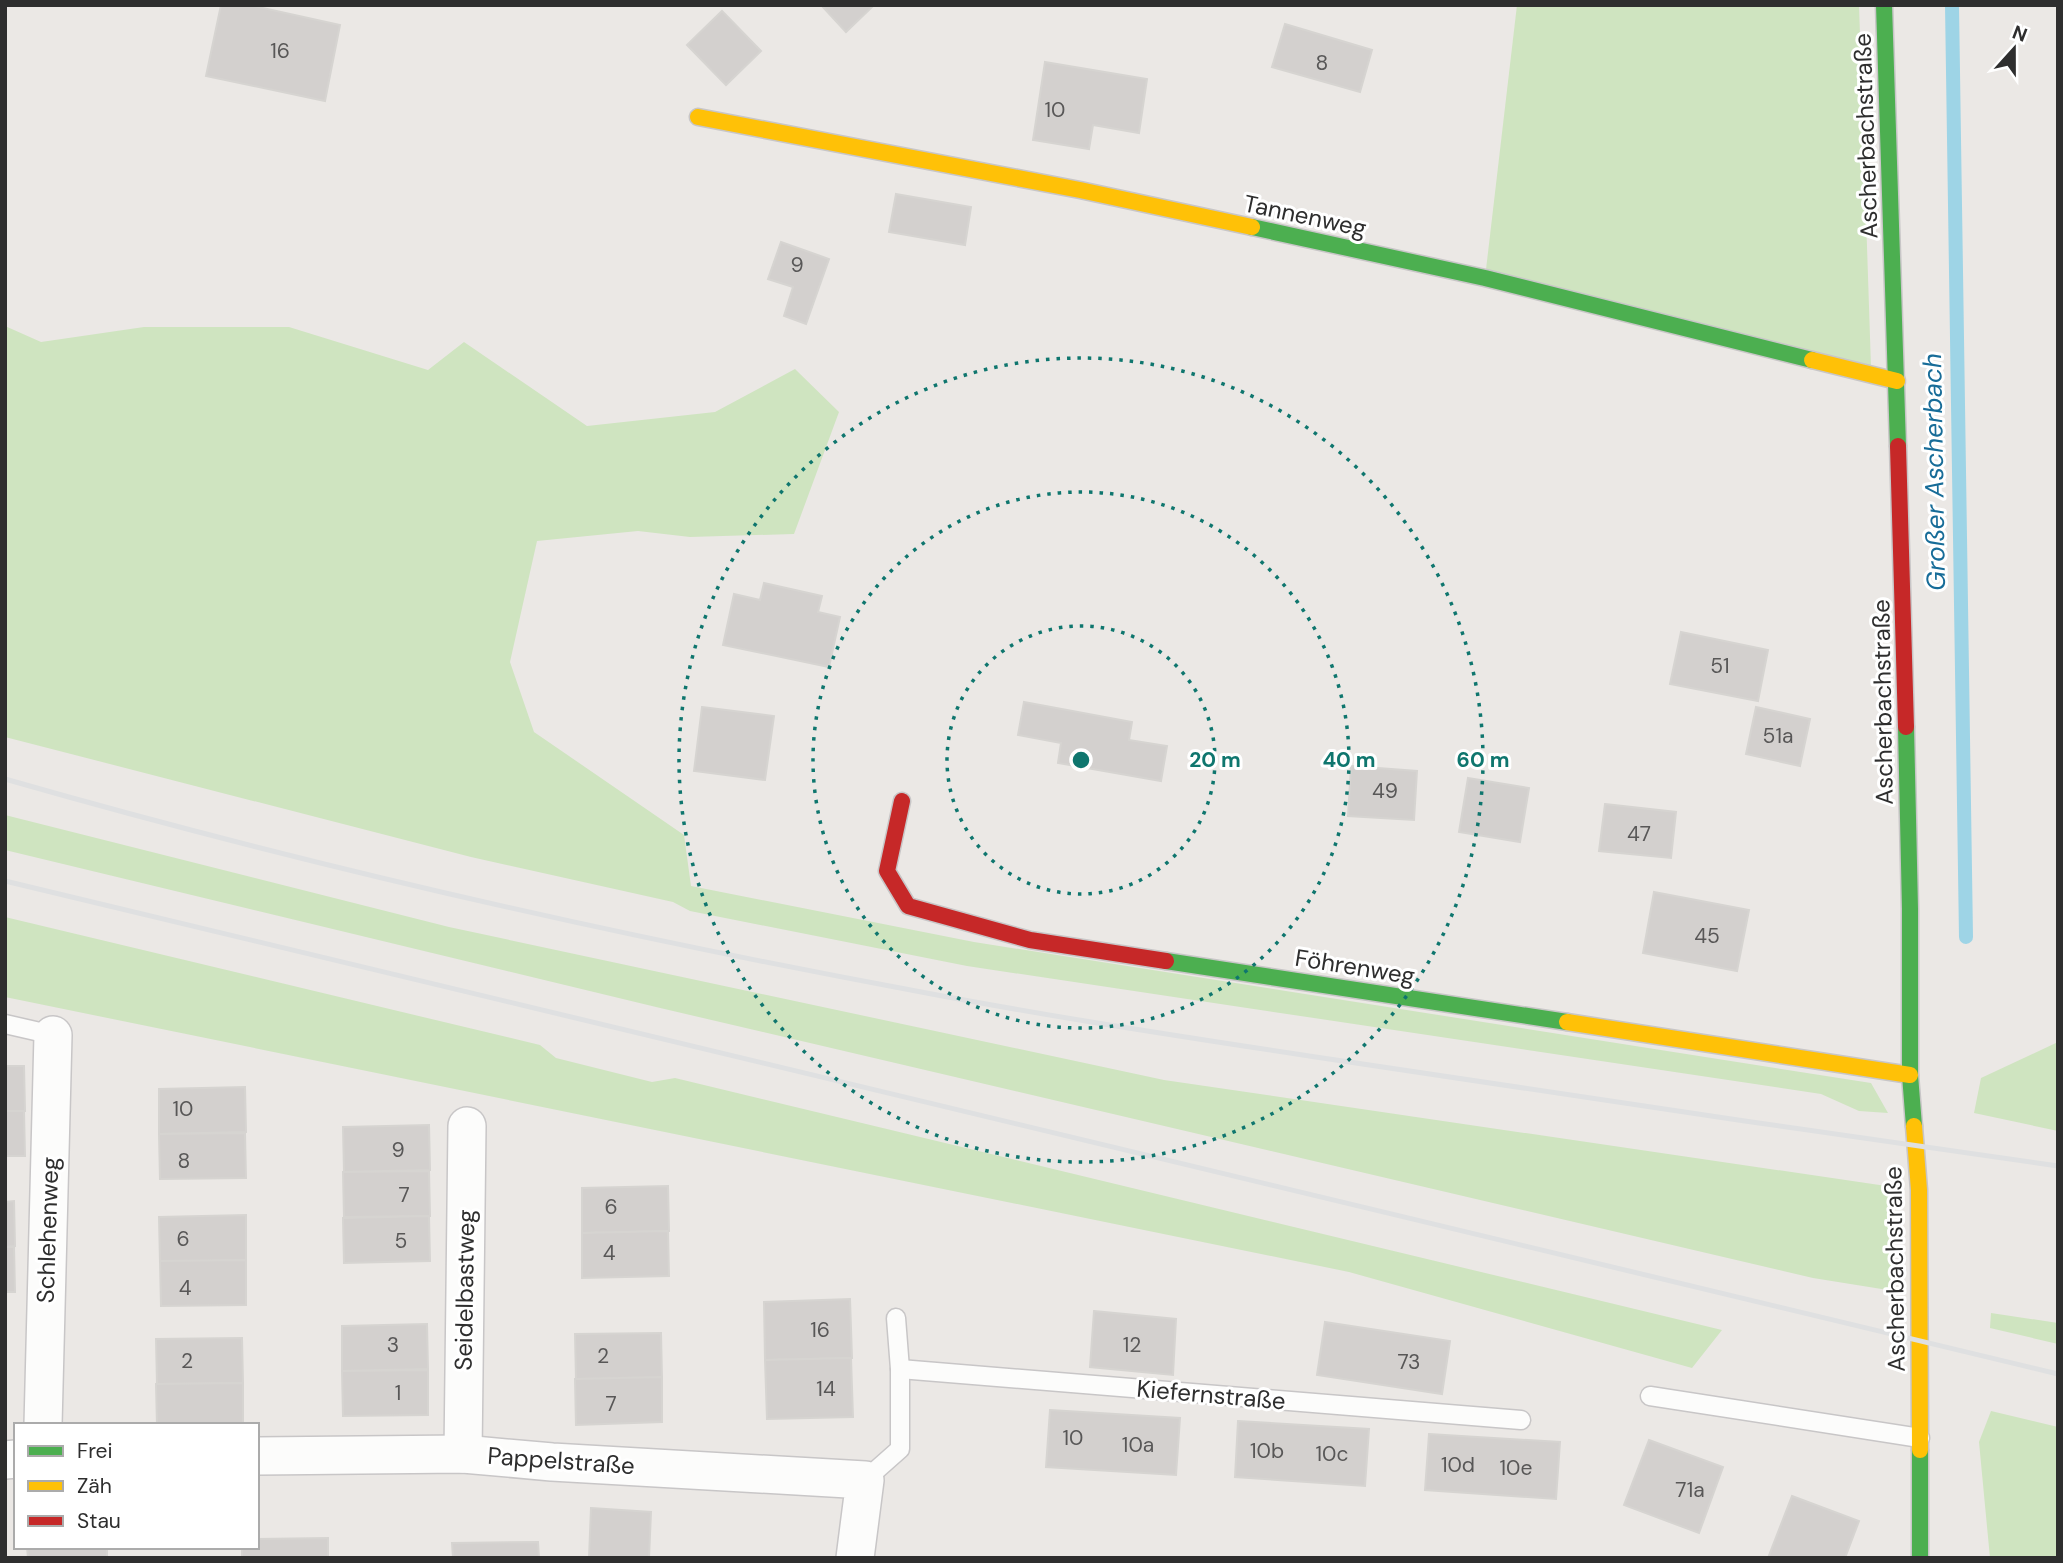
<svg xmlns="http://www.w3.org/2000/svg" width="2063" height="1563" viewBox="0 0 2063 1563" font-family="'DM Sans',sans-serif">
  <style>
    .green { fill: #cfe4c0 }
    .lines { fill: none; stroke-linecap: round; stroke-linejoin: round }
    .stream { stroke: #9ed4e6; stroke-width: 14 }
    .building { fill: #d3d0ce; stroke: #d6d4d1; stroke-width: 2 }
    .lane-casing { stroke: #c8c6c7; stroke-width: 21 }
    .street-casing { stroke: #c8c6c7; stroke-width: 40 }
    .fast-casing { stroke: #c8c6c7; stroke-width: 19 }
    .slow-casing { stroke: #c8c6c7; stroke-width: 19 }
    .jam-casing { stroke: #c8c6c7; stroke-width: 19 }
    .lane { stroke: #fcfcfb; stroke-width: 18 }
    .street { stroke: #fcfcfb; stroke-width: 37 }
    .fast { stroke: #4caf50; stroke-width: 16 }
    .slow { stroke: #ffc107; stroke-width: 16 }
    .jam { stroke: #c62828; stroke-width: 16 }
    .rail { stroke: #dfe0e1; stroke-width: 5 }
    .ring { fill: none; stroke: #0f766e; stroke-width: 3.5; stroke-dasharray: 3.5 7 }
    .labels { text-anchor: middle; stroke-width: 6; stroke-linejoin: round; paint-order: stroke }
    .number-label { font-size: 21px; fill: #585757 }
    .street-label { font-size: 24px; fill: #2e2e2e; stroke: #fff }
    .water-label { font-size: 26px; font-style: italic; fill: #176c98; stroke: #fff }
    .centre { fill: #0f766e; stroke: #fff; stroke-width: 3.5 }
    .ring-label { font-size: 21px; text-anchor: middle; font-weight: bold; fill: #0f766e; stroke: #fff; stroke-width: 6; stroke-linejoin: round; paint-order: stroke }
  </style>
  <rect width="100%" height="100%" fill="#ebe8e5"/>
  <g class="green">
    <polygon points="1517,5 1859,5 1871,367 1485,278"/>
    <polygon points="5,326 41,342 144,327 289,327 428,370 464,342 587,426 715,412 795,369 839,412 794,534 690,537 638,531 537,541 510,662 534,732 684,835 691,886 974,942 1871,1083 1888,1113 1859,1111 1821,1094 967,966 690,911 673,902 471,857 5,737"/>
    <polygon points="5,815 449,927 1164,1080 1893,1187 1888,1230 1894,1291 1813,1278 656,1007 5,850"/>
    <polygon points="5,917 540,1045 556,1058 652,1082 675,1078 1722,1330 1692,1368 1349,1272 5,997"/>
    <polygon points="2058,1042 2058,1131 1974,1113 1981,1078"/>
    <polygon points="1991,1313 2058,1323 2058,1344 1990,1328"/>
    <polygon points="1991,1411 2058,1427 2058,1558 1990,1558 1979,1442"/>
  </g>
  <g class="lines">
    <polyline class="stream" points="1952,5 1966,937"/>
  </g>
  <g class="building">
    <polygon points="221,5 249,5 340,25 325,101 206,76"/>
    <polygon points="821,5 874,5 846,32"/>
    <polygon points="722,11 761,51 726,85 687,45"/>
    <polygon points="1285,24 1372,50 1360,92 1272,67"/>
    <polygon points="1045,62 1147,79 1139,133 1093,125 1089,149 1033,140"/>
    <polygon points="896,194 971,207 965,245 889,232"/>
    <polygon points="781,242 829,259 806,324 784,316 793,287 768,279"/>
    <polygon points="764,583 822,596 818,612 840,617 829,667 723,645 734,594 760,600"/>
    <polygon points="1681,632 1768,650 1758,701 1670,684"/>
    <polygon points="1024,702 1132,722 1129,740 1167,746 1161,781 1058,763 1061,743 1018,735"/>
    <polygon points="702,707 774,716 765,780 694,771"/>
    <polygon points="1756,707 1810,719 1800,766 1746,754"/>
    <polygon points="1351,766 1417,771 1414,820 1348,816"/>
    <polygon points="1468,778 1529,788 1520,842 1459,832"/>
    <polygon points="1605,804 1676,812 1671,858 1599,851"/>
    <polygon points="1654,892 1749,910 1737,971 1643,953"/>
    <polygon points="5,1066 24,1066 25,1111 5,1111"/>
    <polygon points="245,1087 246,1132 159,1134 159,1089"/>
    <polygon points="5,1111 24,1111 25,1156 5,1156"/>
    <polygon points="429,1125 430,1170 344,1172 343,1127"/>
    <polygon points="245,1133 246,1178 160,1179 159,1134"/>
    <polygon points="429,1171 430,1216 344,1217 343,1172"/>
    <polygon points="668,1186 669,1231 582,1233 582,1188"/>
    <polygon points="14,1201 15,1246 5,1247 5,1202"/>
    <polygon points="246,1215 246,1260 160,1262 159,1217"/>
    <polygon points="429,1216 430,1261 344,1263 343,1218"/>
    <polygon points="668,1231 669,1276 582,1278 582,1233"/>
    <polygon points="5,1247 14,1247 15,1292 5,1292"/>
    <polygon points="246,1260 246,1305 161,1306 160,1261"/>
    <polygon points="850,1299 852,1358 765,1360 764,1302"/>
    <polygon points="1094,1311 1176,1319 1173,1375 1090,1367"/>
    <polygon points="1325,1322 1450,1341 1442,1394 1317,1375"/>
    <polygon points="427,1324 428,1369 342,1371 342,1326"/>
    <polygon points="661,1333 662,1378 576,1379 575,1334"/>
    <polygon points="242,1338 243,1383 157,1384 156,1339"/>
    <polygon points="851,1358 853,1417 767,1419 765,1360"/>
    <polygon points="428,1370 428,1415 343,1416 342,1371"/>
    <polygon points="662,1377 662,1422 576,1425 575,1379"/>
    <polygon points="243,1383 243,1425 157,1425 156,1384"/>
    <polygon points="1050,1410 1180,1418 1176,1475 1046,1467"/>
    <polygon points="1238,1421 1369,1429 1365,1486 1235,1477"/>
    <polygon points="1429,1434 1560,1442 1556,1499 1425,1490"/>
    <polygon points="1649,1440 1723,1467 1699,1533 1624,1505"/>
    <polygon points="1792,1496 1859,1521 1845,1558 1768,1558"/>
    <polygon points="591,1508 651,1512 649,1558 589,1558"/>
    <polygon points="328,1538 328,1558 242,1558 242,1547 257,1547 257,1539"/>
    <polygon points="538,1542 539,1558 453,1558 452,1543"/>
    <polygon points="27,1547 107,1547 107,1558 28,1558"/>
  </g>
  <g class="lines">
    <g class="lane-casing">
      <g id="lane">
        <polyline points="5,1024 53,1035"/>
        <polyline points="900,1369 1521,1420"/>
        <polyline points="1650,1396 1920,1438"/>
        <polyline points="865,1480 900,1449 900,1369 896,1318"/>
      </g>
    </g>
    <g class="street-casing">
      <g id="street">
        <polyline points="43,1425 53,1035"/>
        <polyline points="463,1454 467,1126"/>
        <polyline points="257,1456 463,1454 552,1462 865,1480 855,1558"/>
        <polyline points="5,1460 16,1459"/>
      </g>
    </g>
    <g class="fast-casing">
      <g id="fast">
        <polyline points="1884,5 1898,446"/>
        <polyline points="1252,227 1485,278 1812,360"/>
        <polyline points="1906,727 1910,909 1910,1075 1914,1126"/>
        <polyline points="1166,961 1567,1022"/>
        <polyline points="1920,1450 1920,1558"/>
      </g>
    </g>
    <g class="slow-casing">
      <g id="slow">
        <polyline points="698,117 1080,190 1252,227"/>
        <polyline points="1812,360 1897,381"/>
        <polyline points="1567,1022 1910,1075"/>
        <polyline points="1914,1126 1919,1190 1920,1450"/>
      </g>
    </g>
    <g class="jam-casing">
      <g id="jam">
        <polyline points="1898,446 1906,727"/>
        <polyline points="902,801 887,871 908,906 1030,940 1166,961"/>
      </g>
    </g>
    <use href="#lane" class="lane"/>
    <use href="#street" class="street"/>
    <use href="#fast" class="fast"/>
    <use href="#slow" class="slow"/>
    <use href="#jam" class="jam"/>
    <g class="rail">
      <path d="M5 779C305 865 609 934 916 991 1046 1016 1178 1036 1309 1056 1559 1095 1808 1130 2058 1166"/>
      <polyline points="5,881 2058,1374"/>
    </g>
  </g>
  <g class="ring">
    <circle cx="1081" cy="760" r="134"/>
    <circle cx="1081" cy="760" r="268"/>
    <circle cx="1081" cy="760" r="402"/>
  </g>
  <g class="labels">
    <g class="number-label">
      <text x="280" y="58">16</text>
      <text x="1322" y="70">8</text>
      <text x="1055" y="117">10</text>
      <text x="797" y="272">9</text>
      <text x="1720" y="673">51</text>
      <text x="1778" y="743">51a</text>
      <text x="1385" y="798">49</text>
      <text x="1639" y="841">47</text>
      <text x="1707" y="943">45</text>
      <text x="183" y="1116">10</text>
      <text x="398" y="1157">9</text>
      <text x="184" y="1168">8</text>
      <text x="404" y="1202">7</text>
      <text x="611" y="1214">6</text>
      <text x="183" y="1246">6</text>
      <text x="401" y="1248">5</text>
      <text x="609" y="1260">4</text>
      <text x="185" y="1295">4</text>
      <text x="820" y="1337">16</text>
      <text x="393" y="1352">3</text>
      <text x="1132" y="1352">12</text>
      <text x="603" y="1363">2</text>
      <text x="187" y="1368">2</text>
      <text x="1409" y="1369">73</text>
      <text x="826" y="1396">14</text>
      <text x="398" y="1400">1</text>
      <text x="611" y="1411">7</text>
      <text x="1073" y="1445">10</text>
      <text x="1138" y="1452">10a</text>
      <text x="1267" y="1458">10b</text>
      <text x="1332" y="1461">10c</text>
      <text x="1458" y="1472">10d</text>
      <text x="1516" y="1475">10e</text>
      <text x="1690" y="1497">71a</text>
    </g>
    <g class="street-label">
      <text transform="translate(1866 136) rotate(-92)" y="8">Ascherbachstraße</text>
      <text transform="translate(1305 216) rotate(12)" y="8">Tannenweg</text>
      <text transform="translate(1883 702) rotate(-91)" y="8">Ascherbachstraße</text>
      <text transform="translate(1355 967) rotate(9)" y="8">Föhrenweg</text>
      <text transform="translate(48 1230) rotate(-88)" y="8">Schlehenweg</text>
      <text transform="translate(1895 1269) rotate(-91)" y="8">Ascherbachstraße</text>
      <text transform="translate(465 1290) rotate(-89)" y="8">Seidelbastweg</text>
      <text transform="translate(1211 1395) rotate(5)" y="8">Kiefernstraße</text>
      <text transform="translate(561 1461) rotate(4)" y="8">Pappelstraße</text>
    </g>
    <g class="water-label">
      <text transform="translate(1934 472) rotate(-91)" y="9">Großer Ascherbach</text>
    </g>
  </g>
  <circle cx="1081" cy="760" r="10" class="centre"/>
  <g class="ring-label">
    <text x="1215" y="767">20 m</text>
    <text x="1349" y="767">40 m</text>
    <text x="1483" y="767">60 m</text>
  </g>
  <rect width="2063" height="1563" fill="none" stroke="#2e2e2e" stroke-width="14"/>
  <rect x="14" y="1423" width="245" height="126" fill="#ffffff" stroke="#ababab" stroke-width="2"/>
  <rect x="28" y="1446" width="35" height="10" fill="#4caf50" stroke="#ababab" stroke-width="2"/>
  <text x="77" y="1458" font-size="21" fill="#2e2e2e">Frei</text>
  <rect x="28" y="1481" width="35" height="10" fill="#ffc107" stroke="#ababab" stroke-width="2"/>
  <text x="77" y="1493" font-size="21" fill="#2e2e2e">Zäh</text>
  <rect x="28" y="1516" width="35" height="10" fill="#c62828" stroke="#ababab" stroke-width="2"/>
  <text x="77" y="1528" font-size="21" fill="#2e2e2e">Stau</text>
  <g transform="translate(2014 49) rotate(21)" stroke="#ffffff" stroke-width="5" paint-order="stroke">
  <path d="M0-5L12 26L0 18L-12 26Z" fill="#2e2e2e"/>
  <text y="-10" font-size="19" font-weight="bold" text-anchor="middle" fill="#2e2e2e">N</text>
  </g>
</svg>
